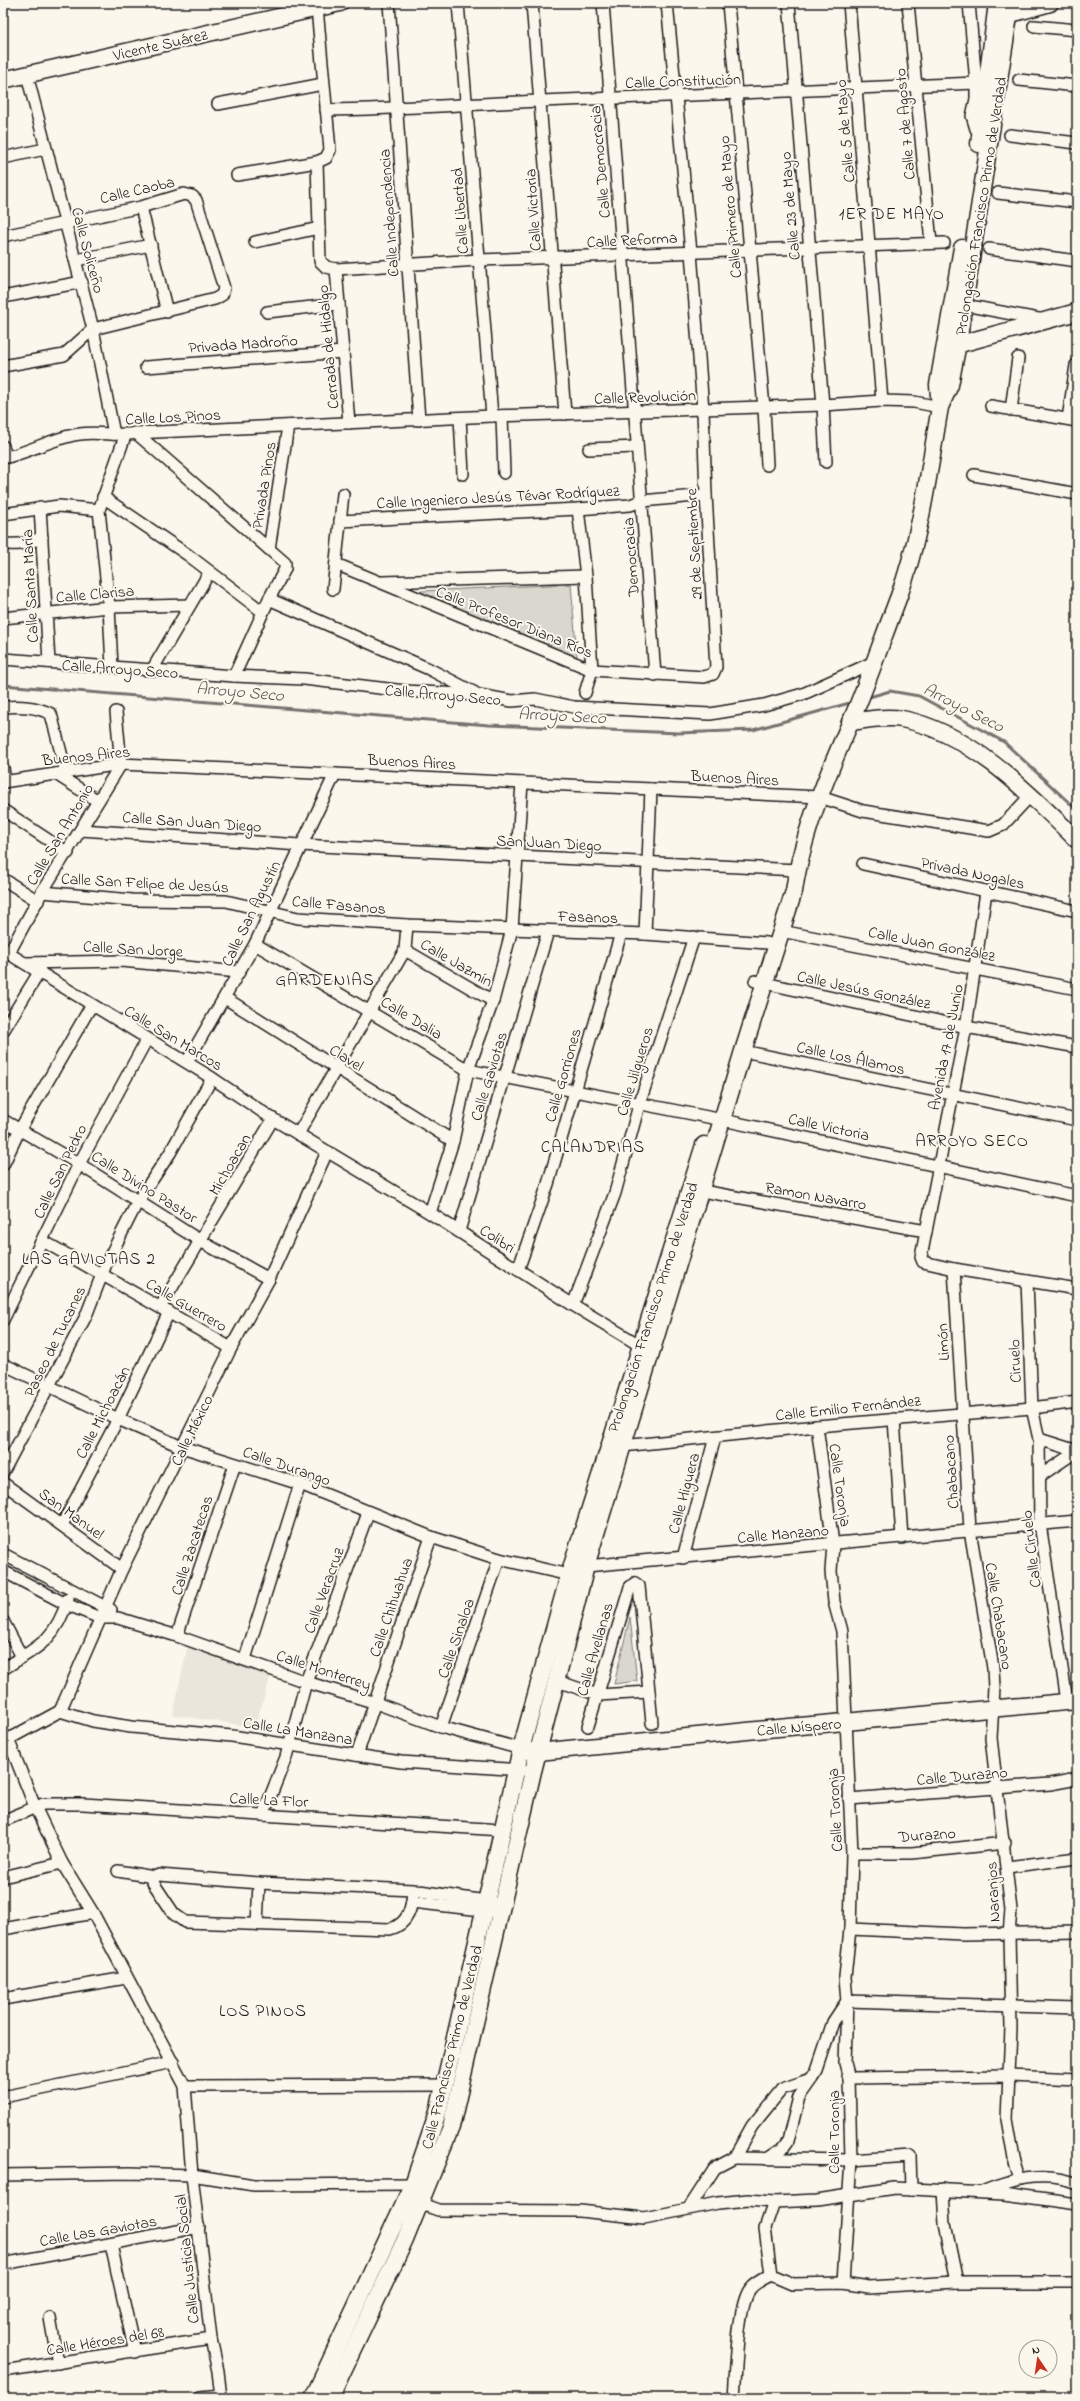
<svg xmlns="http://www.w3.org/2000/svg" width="1080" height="2401" viewBox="0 0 1080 2401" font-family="'Indie Flower',sans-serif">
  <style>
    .built { fill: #eae6dc }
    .green { fill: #dad7ce; stroke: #7b7a75 }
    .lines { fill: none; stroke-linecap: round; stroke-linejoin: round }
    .stream { stroke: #74726e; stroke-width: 3 }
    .street-casing { stroke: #1c1c1c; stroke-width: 14 }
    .secondary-casing { stroke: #1c1c1c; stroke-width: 19 }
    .street { stroke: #fbf7ec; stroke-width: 11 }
    .secondary { stroke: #fbf7ec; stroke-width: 16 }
    .labels { text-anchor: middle; stroke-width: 4; stroke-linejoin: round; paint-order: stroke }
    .street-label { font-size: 16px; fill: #1c1c1c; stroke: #fbf7ec }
    .neighbourhood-label { font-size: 17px; letter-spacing: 1px; fill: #1c1c1c; stroke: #fbf7ec }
    .water-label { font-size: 17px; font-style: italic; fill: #575653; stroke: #fbf7ec }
  </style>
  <rect width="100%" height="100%" fill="#fbf7ec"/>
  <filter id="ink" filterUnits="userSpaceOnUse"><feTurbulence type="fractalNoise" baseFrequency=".025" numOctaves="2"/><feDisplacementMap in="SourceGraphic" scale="8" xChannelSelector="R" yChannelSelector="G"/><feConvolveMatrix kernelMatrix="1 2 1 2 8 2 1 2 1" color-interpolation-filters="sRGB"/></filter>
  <g filter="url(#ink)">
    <polygon class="built" points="188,1644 272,1671 255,1727 173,1715"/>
    <g class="green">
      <polygon points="571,584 577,657 420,594 421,591"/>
      <polygon points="630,1617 637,1681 614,1684"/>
    </g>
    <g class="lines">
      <g class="stream">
        <polyline points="3,685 489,725 679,733 753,730 853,702"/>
        <polyline points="866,698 890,691 919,696 1004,742 1077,810"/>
      </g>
      <g class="street-casing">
        <g id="street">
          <polyline points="389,3 419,420"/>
          <polyline points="458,3 492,416"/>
          <polyline points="532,3 565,414"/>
          <polyline points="603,3 655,675"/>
          <polyline points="728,3 764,408 767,465"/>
          <polyline points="789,3 823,405 826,462"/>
          <polyline points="849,3 882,401"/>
          <polyline points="908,3 931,243"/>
          <polyline points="969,3 976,83 976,99 972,116 976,129 982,135"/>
          <polyline points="317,8 330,150 326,158 317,162 320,261 326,267 336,269 479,260 944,243"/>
          <polyline points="1034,26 1077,30"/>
          <polyline points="27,75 93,329 114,434"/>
          <polyline points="1019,80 1077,86"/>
          <polyline points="218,104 323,84"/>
          <path d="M326 110C398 109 469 104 541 101 686 95 831 90 976 83"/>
          <polyline points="1010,135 1077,143"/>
          <polyline points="3,158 45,149"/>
          <polyline points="237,175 317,162"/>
          <polyline points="998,193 1077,202"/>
          <polyline points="141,207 167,312"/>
          <polyline points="3,236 141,207 184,194 192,196 196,200 224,288 222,295 215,299 93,329 64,355 3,366"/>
          <polyline points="255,242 319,228"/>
          <polyline points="989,249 1077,261"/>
          <polyline points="76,260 151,245"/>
          <polyline points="336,269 349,423"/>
          <polyline points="3,297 82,282"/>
          <polyline points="975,307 1044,320"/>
          <polyline points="267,312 339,304"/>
          <polyline points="146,367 343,352"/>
          <polyline points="991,406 1077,421"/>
          <polyline points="1011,410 1018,358"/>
          <polyline points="502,416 504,473"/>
          <polyline points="460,418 463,474"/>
          <polyline points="1068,419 1076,365"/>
          <polyline points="136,433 285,563 285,569 269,599 234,676"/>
          <polyline points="3,446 6,457"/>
          <polyline points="589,449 636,447"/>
          <path d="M3 458C29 453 54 437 80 434 99 431 117 437 136 433L492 416 823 405 882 401 914 402 940 407"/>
          <polyline points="974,475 1077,494"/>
          <polyline points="103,497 188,555 263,612"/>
          <polyline points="40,507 49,662"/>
          <polyline points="578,509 586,576 592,670 585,693"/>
          <polyline points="3,514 59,506 99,510"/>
          <polyline points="340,521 578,509 630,505 642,501 706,495"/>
          <path d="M3 544C18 545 29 544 42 537"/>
          <polyline points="269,549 288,426"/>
          <polyline points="336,564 592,670 704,677 713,674 716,667 706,495 703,410 691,252 667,3"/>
          <polyline points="383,582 586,576"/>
          <polyline points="333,589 343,494"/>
          <polyline points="269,599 429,669 475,693"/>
          <polyline points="3,618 109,607 190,605"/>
          <polyline points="3,659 234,676 304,679 405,691 479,695 512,701 535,699 574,707 710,714 764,705 803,694 874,662"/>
          <polyline points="112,667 109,607 99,510 125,436"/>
          <polyline points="152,670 209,573"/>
          <path d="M3 707C20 706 36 706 51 714L66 772"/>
          <polyline points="116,712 121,764"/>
          <polyline points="3,768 5,782"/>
          <polyline points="56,774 98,801"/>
          <polyline points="3,782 121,764 820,797 863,811 989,831 1003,825 1030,796"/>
          <polyline points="3,810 68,853"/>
          <polyline points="81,830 300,845 797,870"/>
          <polyline points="863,864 1077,911"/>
          <polyline points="3,879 38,901"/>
          <polyline points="42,892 132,900 226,901 298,918 407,925 645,934 767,943"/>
          <polyline points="986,892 966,1027 921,1257 923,1262 954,1269 1077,1289"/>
          <polyline points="781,931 1077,989"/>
          <polyline points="645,934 651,789"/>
          <polyline points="255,944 468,1070 723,1120 1077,1196"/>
          <polyline points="3,950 212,1078 273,1119 430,1213 573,1305 646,1349"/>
          <polyline points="405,950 493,1001"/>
          <polyline points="9,953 42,892 121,764"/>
          <polyline points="25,963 121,961 239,972"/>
          <polyline points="755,981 966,1027 1077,1047"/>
          <polyline points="225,998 453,1141"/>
          <polyline points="3,1031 40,971"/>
          <polyline points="743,1051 1077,1120"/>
          <polyline points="187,1062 255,944 335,774"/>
          <polyline points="3,1120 79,1164 202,1242 269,1279"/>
          <polyline points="298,1134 405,950 407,925"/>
          <polyline points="3,1165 19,1131 91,1006"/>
          <polyline points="702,1191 926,1231"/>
          <polyline points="430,1213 453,1141 468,1070 493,1001 512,929 522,783"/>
          <polyline points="459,1231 548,931"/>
          <polyline points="43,1241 231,1348"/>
          <polyline points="954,1269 970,1530 993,1668 994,1688 991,1738 1011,1910 1009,1934 1011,2029 1007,2119 1014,2159 1020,2179"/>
          <polyline points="518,1270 548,1184 621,933"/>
          <polyline points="1027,1281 1032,1408 1039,1439 1040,1524 1067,1701"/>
          <polyline points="573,1305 615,1193 639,1105 694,937"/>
          <polyline points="161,1306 273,1119"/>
          <polyline points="3,1320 79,1164 147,1039"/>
          <polyline points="3,1364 118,1419 182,1447 300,1484 431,1537 499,1559 569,1575"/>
          <polyline points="894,1419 902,1538"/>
          <polyline points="817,1426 833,1544 831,1571 834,1602 842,1631 852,1853 850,1929 845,1977 847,2001 845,2063 849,2078 851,2160 843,2283"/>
          <polyline points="1039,1439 1077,1451"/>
          <polyline points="622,1446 817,1426 1032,1408 1077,1402"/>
          <polyline points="3,1472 86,1316 106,1264 138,1201 170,1153 212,1078"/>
          <polyline points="1040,1476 1077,1451"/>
          <polyline points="3,1483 122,1569"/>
          <polyline points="62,1525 118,1419 169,1312"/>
          <polyline points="3,1554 111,1610"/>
          <polyline points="683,1558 715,1437"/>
          <polyline points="586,1566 1077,1521"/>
          <polyline points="3,1571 66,1604 100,1618 118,1618 177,1636 306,1682 373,1702 441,1727 521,1749"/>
          <polyline points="3,1621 22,1657"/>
          <polyline points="177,1636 235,1464"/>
          <polyline points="245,1659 300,1484"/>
          <path d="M3 1669C38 1647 55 1641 68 1599"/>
          <polyline points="557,1681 598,1695 649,1692"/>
          <polyline points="60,1711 122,1569 231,1348 269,1279 327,1152"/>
          <polyline points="60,1711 93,1721 131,1727 232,1736 401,1762 523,1770"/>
          <polyline points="588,1726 630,1587 635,1583 639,1586 652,1723"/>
          <polyline points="441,1727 499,1559"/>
          <polyline points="8,1739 35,1807 62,1863 93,1913 185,2086 192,2175 211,2339 218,2371 221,2398"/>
          <polyline points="3,1742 60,1711"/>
          <polyline points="357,1755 431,1537"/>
          <polyline points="849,1799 1050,1784 1077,1779"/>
          <polyline points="263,1815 286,1757 306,1682 368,1513"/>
          <polyline points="3,1821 43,1804 83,1804 502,1830"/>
          <polyline points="852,1853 912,1853 1005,1843"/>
          <polyline points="1007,1867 1077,1858"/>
          <polyline points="118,1871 154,1877"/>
          <polyline points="3,1877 62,1863"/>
          <path d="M413 1890C412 1907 409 1924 390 1929L185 1922 174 1914 152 1881 154 1877 159 1875 259 1883 413 1890 492 1902"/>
          <polyline points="412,1902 490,1911"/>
          <polyline points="257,1924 259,1883"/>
          <polyline points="3,1929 93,1913"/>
          <polyline points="850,1929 963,1934 1077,1932"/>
          <polyline points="3,1999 126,1978"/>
          <polyline points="849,2078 1010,2076 1077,2079"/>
          <polyline points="185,2086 444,2085"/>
          <polyline points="3,2097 173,2062"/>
          <polyline points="734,2158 851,2160 910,2156 911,2189"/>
          <polyline points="767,2159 782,2149 788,2141 799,2097 811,2080"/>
          <polyline points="3,2175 130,2173 192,2175 254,2185 413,2184"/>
          <polyline points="943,2190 945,2224 957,2282"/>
          <path d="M982 2192C1011 2180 1046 2171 1077 2184"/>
          <polyline points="413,2201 438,2210 580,2211 644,2218 718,2203 748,2200 774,2202 817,2200 894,2188 1004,2194 1077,2204"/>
          <polyline points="689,2208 715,2168 734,2158 752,2126 782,2089 811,2079 817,2070 833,2022 847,2001 1077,2008"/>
          <polyline points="111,2245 135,2352"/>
          <polyline points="3,2264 199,2227"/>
          <polyline points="771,2275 792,2284 843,2283 869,2287 957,2282 1077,2282"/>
          <polyline points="50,2318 58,2363"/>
          <polyline points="3,2371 211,2339"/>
          <polyline points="200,2398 221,2396"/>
          <path d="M734 2398C736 2374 737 2306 750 2289 754 2283 765 2278 771 2275L765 2228 774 2202"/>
        </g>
      </g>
      <g class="secondary-casing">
        <g id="secondary">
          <polyline points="1000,17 1050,3"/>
          <polyline points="3,80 340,3"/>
          <polyline points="979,144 997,3"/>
          <polyline points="949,347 1077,312"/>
          <polyline points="940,407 938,385 962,248"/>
          <path d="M850 722C867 720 885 716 902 719 970 732 1030 794 1077 840"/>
          <polyline points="529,1751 538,1752 767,1729 1077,1701"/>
          <polyline points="313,2398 413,2184 438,2112 521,1749 569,1575 704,1145"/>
          <path d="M330 2398 405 2240 451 2127 533 1771 586 1566 743 1051 794 891C803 830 829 771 854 714 870 676 884 635 899 596 921 536 929 470 940 407L950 385 958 343 1011 3"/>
        </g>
      </g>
      <use href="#street" class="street"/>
      <use href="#secondary" class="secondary"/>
    </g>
  </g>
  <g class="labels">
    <g class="street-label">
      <text transform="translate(160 44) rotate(-13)" y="6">Vicente Suárez</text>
      <text transform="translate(683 80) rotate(-2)" y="6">Calle Constitución</text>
      <text transform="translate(904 124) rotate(-95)" y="6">Calle 7 de Agosto</text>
      <text transform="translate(844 131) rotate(-95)" y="6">Calle 5 de Mayo</text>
      <text transform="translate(599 162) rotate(-95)" y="6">Calle Democracia</text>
      <text transform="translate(137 189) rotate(-13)" y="6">Calle Caoba</text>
      <text transform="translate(789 206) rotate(-95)" y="6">Calle 23 de Mayo</text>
      <text transform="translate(980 206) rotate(-81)" y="6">Prolongación Francisco Primo de Verdad</text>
      <text transform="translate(729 207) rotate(-95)" y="6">Calle Primero de Mayo</text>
      <text transform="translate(532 210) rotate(-94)" y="6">Calle Victoria</text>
      <text transform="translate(459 211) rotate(-94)" y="6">Calle Libertad</text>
      <text transform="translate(388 213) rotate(-94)" y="6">Calle Independencia</text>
      <text transform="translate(632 239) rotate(-3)" y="6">Calle Reforma</text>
      <text transform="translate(89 250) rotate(75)" y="6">Calle Soliceño</text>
      <text transform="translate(243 343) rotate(-4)" y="6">Privada Madroño</text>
      <text transform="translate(327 347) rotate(-95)" y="6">Cerrada de Hidalgo</text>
      <text transform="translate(645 396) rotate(-2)" y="6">Calle Revolución</text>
      <text transform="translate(173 416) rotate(-3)" y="6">Calle Los Pinos</text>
      <text transform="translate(263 485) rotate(-81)" y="6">Privada Pinos</text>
      <text transform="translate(498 496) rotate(-3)" y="6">Calle Ingeniero Jesús Tévar Rodríguez</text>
      <text transform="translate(693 544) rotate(-93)" y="6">29 de Septiembre</text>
      <text transform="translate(630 557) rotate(-94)" y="6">Democracia</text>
      <text transform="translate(29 586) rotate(-93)" y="6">Calle Santa María</text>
      <text transform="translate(95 593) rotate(-5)" y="6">Calle Clarisa</text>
      <text transform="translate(515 621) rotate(22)" y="6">Calle Profesor Diana Ríos</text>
      <text transform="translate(120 668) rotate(4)" y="6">Calle Arroyo Seco</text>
      <text transform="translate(443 694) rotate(5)" y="6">Calle Arroyo Seco</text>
      <text transform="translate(86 755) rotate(-6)" y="6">Buenos Aires</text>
      <text transform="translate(412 761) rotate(3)" y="6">Buenos Aires</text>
      <text transform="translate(735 777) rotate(3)" y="6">Buenos Aires</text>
      <text transform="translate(192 821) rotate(4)" y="6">Calle San Juan Diego</text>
      <text transform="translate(59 834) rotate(-59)" y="6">Calle San Antonio</text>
      <text transform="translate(549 842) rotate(3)" y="6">San Juan Diego</text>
      <text transform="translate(973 872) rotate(12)" y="6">Privada Nogales</text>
      <text transform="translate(145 882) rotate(3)" y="6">Calle San Felipe de Jesús</text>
      <text transform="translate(339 904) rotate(5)" y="6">Calle Fasanos</text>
      <text transform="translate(250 913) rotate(-64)" y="6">Calle San Agustín</text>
      <text transform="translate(588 916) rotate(2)" y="6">Fasanos</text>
      <text transform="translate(932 943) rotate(11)" y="6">Calle Juan González</text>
      <text transform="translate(133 948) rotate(3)" y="6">Calle San Jorge</text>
      <text transform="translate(457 962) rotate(30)" y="6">Calle Jazmín</text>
      <text transform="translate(864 989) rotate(12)" y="6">Calle Jesús González</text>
      <text transform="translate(412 1017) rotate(31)" y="6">Calle Dalia</text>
      <text transform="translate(174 1037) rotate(31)" y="6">Calle San Marcos</text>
      <text transform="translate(945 1047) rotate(-79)" y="6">Avenida 17 de Junio</text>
      <text transform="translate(347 1057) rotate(32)" y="6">Clavel</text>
      <text transform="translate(851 1057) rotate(12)" y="6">Calle Los Álamos</text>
      <text transform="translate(634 1071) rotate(-73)" y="6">Calle Jilgueros</text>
      <text transform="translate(562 1075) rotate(-74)" y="6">Calle Gorriones</text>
      <text transform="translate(488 1076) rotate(-73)" y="6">Calle Gaviotas</text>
      <text transform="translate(829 1126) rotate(12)" y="6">Calle Victoria</text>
      <text transform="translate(229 1164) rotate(-60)" y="6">Michoacan</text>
      <text transform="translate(59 1171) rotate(-64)" y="6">Calle San Pedro</text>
      <text transform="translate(145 1186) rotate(32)" y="6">Calle Divino Pastor</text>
      <text transform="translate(816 1195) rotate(10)" y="6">Ramon Navarro</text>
      <text transform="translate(498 1238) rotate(33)" y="6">Colibri</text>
      <text transform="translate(187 1304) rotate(30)" y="6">Calle Guerrero</text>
      <text transform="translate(652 1307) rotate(-72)" y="6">Prolongación Francisco Primo de Verdad</text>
      <text transform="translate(54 1341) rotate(-64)" y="6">Paseo de Tucanes</text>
      <text transform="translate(942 1342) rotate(-93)" y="6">Limón</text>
      <text transform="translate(1014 1361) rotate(-92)" y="6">Ciruelo</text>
      <text transform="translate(848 1407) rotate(-6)" y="6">Calle Emilio Fernández</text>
      <text transform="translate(102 1412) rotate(-63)" y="6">Calle Michoacán</text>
      <text transform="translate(191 1430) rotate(-64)" y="6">Calle México</text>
      <text transform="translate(287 1465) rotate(19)" y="6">Calle Durango</text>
      <text transform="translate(950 1472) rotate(-94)" y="6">Chabacano</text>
      <text transform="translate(841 1485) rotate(82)" y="6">Calle Toronja</text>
      <text transform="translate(683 1493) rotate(-75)" y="6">Calle Higuera</text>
      <text transform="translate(72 1513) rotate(36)" y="6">San Manuel</text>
      <text transform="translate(783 1533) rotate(-5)" y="6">Calle Manzano</text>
      <text transform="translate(191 1545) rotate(-72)" y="6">Calle Zacatecas</text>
      <text transform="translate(1030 1549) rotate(-97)" y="6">Calle Ciruelo</text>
      <text transform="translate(323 1590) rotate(-70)" y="6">Calle Veracruz</text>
      <text transform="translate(390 1607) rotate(-71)" y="6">Calle Chihuahua</text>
      <text transform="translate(1000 1616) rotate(81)" y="6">Calle Chabacano</text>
      <text transform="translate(455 1638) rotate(-71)" y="6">Calle Sinaloa</text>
      <text transform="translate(594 1649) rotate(-74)" y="6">Calle Avellanas</text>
      <text transform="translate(324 1669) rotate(18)" y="6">Calle Monterrey</text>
      <text transform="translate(799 1726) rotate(-5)" y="6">Calle Níspero</text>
      <text transform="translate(298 1730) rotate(9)" y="6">Calle La Manzana</text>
      <text transform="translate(962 1775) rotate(-5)" y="6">Calle Durazno</text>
      <text transform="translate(269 1799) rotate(3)" y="6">Calle La Flor</text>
      <text transform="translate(834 1810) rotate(-93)" y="6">Calle Toronja</text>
      <text transform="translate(927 1834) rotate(-4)" y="6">Durazno</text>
      <text transform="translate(992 1892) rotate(-93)" y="6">Naranjos</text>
      <text transform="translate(451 2047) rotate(-76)" y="6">Calle Francisco Primo de Verdad</text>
      <text transform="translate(833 2132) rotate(-90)" y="6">Calle Toronja</text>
      <text transform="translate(98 2230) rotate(-10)" y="6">Calle Las Gaviotas</text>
      <text transform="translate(186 2259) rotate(-96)" y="6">Calle Justicia Social</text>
      <text transform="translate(105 2340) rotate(-9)" y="6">Calle Héroes del 68</text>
    </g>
    <g class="neighbourhood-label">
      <text x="892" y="219">1ER DE MAYO</text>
      <text x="325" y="985">GARDENIAS</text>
      <text x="972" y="1146">ARROYO SECO</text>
      <text x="593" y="1152">CALANDRIAS</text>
      <text x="89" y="1264">LAS GAVIOTAS 2</text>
      <text x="263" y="2016">LOS PINOS</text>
    </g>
    <g class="water-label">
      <text transform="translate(240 691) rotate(5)" y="6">Arroyo Seco</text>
      <text transform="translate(964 707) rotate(27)" y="6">Arroyo Seco</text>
      <text transform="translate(562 715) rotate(3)" y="6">Arroyo Seco</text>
    </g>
  </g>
  <rect width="1080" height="2401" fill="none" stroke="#fbf7ec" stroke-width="16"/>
  <rect x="8" y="8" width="1064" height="2385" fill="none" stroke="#1c1c1c" stroke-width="1.5" filter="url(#ink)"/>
  <g transform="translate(1038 2359) rotate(347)"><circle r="19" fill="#fbf7ec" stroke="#a29f99"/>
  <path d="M0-3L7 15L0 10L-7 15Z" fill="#c8321e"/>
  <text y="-6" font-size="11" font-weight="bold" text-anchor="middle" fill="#1c1c1c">N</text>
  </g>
</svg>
